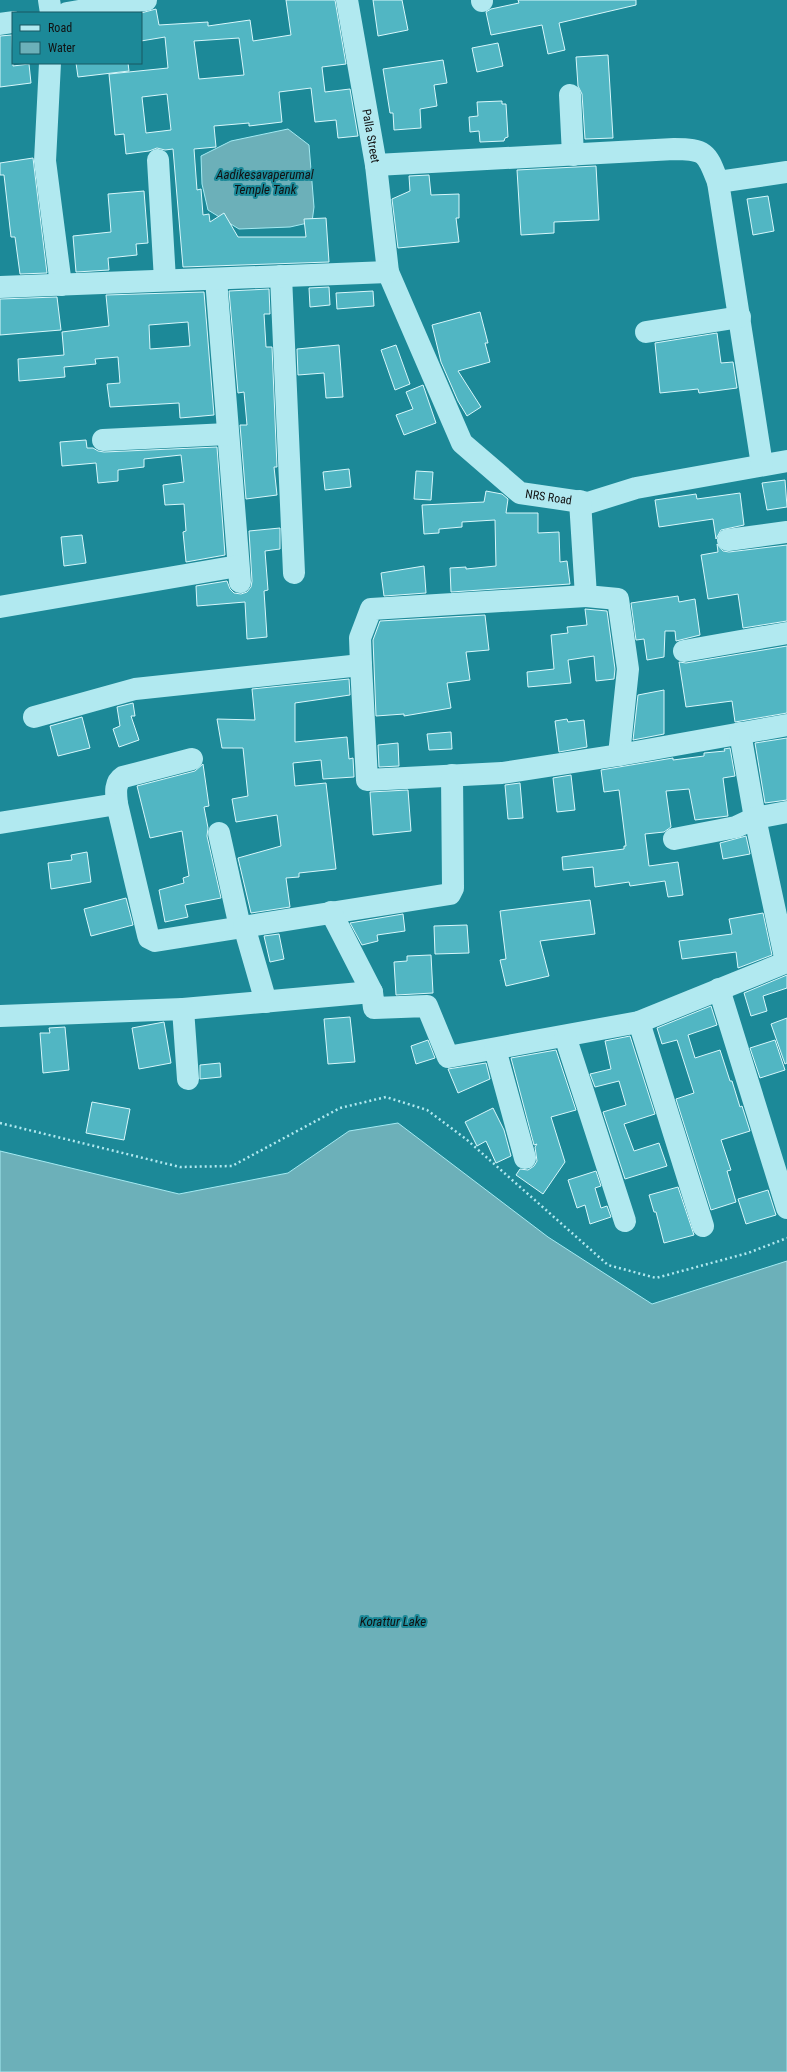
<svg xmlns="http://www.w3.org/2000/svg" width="787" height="2072" viewBox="0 0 787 2072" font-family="'Roboto Condensed',sans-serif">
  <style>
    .water { fill: #6cb0b9; stroke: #a4eaf2 }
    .building { fill: #51b6c3; stroke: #d7f7fb; fill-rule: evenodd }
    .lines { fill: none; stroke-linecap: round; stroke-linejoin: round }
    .path { stroke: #b1e9f0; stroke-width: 2.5; stroke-dasharray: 2 3; stroke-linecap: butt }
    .minor { stroke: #b1e9f0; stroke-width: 22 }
    .labels { text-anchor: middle; stroke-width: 4; stroke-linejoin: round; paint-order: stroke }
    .street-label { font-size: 12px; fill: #111; stroke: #1c8998 }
    .water-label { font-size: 13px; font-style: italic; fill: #111; stroke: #1c8998 }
  </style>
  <rect width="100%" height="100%" fill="#1c8998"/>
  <g class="water">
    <polygon points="288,129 309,145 314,207 312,222 290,227 239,229 208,210 202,184 201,156 231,141"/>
    <polygon points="398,1123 548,1237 652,1304 787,1261 787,2072 0,2072 0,1151 179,1194 288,1173 349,1131"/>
  </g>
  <g class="building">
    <path d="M286 0H335L346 64 322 67 325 92 350 89 358 136 338 138 336 120 315 122 311 88 279 92 282 122 249 126V123L214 126 216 147 194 149 197 190 201 189 203 215 209 214 210 222 224 213 238 237H306L304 219 326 218 329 262 183 267 173 149 165 150 157 148 149 151 126 154 124 134 115 135 109 74 168 68 165 37 141 41V13L156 9 159 25 208 22V26L250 20 253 41 291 35ZM239 38 244 75 199 79 194 41ZM167 94 171 130 146 133 142 97Z"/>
    <polygon points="373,0 402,0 408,30 378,36"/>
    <polygon points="518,0 636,0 636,5 559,23 565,50 548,54 542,25 491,35 486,12 491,9 519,3"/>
    <polygon points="12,35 13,66 29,64 31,83 0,87 0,36"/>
    <polygon points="498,43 503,66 477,72 472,48"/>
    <polygon points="608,55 613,138 585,139 582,94 578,86 576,57"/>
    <polygon points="443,60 447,83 434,85 437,106 420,109 421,128 394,130 393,113 390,113 383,69"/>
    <polygon points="76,63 128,63 129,71 78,77"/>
    <polygon points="502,101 502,104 506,104 508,137 505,138 504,141 480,142 479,131 470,132 469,117 478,116 477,102"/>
    <polygon points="33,158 47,273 20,274 15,237 11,237 4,175 0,175 0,163"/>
    <polygon points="596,166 599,220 554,222 554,233 521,235 517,170"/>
    <polygon points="429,175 431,195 459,194 459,218 456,218 459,242 398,248 392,199 410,191 409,176"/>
    <polygon points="144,191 148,243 136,244 137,255 108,258 109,270 76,272 73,236 111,232 108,194"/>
    <polygon points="768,196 774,231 753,235 747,199"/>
    <polygon points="329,287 330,305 310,307 309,288"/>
    <polygon points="269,289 270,314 264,314 266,347 272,347 277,467 274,467 277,495 246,499 240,425 247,425 244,392 238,393 229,291"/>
    <polygon points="373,291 374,306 337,309 336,293"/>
    <path d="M204 292 214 415 180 418 179 403 110 407 107 384 120 383 118 357 95 359 96 364 64 367 65 377 19 381 18 359 64 355 62 332 109 326 106 295ZM188 322 190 346 150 349 149 325Z"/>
    <polygon points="57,297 61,330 0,335 0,299"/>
    <polygon points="480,312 488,343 485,343 490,362 458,371 481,407 467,416 458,401 441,362 432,325"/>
    <polygon points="717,333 721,363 733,362 737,388 699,393 698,389 660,393 655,343"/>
    <polygon points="339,345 343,397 326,398 324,373 298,375 297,349"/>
    <polygon points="396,345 410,384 395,390 381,350"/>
    <polygon points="423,385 436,423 404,435 396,415 413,409 406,392"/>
    <polygon points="86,440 87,448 93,448 98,451 104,452 217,447 225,555 186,562 183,532 186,531 184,504 165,505 163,485 184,482 181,455 144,459 144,467 118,470 118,481 98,483 96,463 62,466 60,442"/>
    <polygon points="349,469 351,487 325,490 323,472"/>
    <polygon points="416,471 433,472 431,500 414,499"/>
    <polygon points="785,480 787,507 767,510 762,483"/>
    <polygon points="486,491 502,494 508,499 506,513 538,513 538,533 559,532 560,562 567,561 570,584 451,592 450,568 466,567 466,569 496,566 495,520 462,522 462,527 439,529 439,533 424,534 422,505 484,502"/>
    <polygon points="740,493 744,525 721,530 716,539 713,519 659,527 655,500 696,494 697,499"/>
    <polygon points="280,528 280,549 265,551 268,590 264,591 267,637 247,639 245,602 197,606 196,586 227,581 230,589 234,593 241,594 247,592 251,587 252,581 249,531"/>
    <polygon points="82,535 86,563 64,566 61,537"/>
    <polygon points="717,544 723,551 729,552 787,545 787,621 743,628 738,594 708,599 701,555 718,552"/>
    <polygon points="424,566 426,593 384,596 381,573"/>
    <polygon points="678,596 679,602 695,599 700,635 676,641 675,631 665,631 664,657 647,660 644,639 636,640 631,603"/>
    <polygon points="585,609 607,611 615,669 614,679 596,681 594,656 568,660 571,683 528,687 527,672 554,669 551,635 568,633 567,627 587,625"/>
    <polygon points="485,615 489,650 466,652 470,680 447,683 451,708 404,716 404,714 376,716 373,640 380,621"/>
    <polygon points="787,646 787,713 735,722 732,701 686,707 679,662 686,663"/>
    <polygon points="349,679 350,695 295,703 295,742 347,737 349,759 353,758 354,777 323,779 321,760 293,763 295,786 326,783 336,869 299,873 299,877 286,878 290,907 251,913 238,858 281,846 277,815 236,822 232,799 248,796 243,748 222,748 217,719 255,720 252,689"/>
    <polygon points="664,690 664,734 633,740 638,695"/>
    <polygon points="133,703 135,716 131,716 139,740 119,747 113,729 120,726 117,707"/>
    <polygon points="82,717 90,748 58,756 50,726"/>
    <polygon points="567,719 568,722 584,720 587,747 559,752 555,721"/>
    <polygon points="451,732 452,749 429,750 427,734"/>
    <polygon points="787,738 787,800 765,803 755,743"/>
    <polygon points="398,743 399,766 379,767 378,745"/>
    <polygon points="730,748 735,776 723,778 728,816 695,820 689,789 666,791 671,827 664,832 645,834 649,866 678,862 683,895 668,897 665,881 630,886 629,882 595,887 593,867 563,870 562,857 624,849 624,846 626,846 619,790 604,792 601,770 673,758 673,760 704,756 704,753 725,751 724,749"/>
    <polygon points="203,764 209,806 204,807 208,828 207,836 221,898 185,905 188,917 165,922 159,890 184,883 183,878 189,876 182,831 150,838 137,786 195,771"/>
    <polygon points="571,775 575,810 557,812 553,778"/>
    <polygon points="520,783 523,818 508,819 505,785"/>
    <polygon points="408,790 411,831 373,835 370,792"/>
    <polygon points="746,836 750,854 723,859 720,843"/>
    <polygon points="87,852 91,882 51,889 48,863 72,860 71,855"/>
    <polygon points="126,898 133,925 91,936 84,909"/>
    <polygon points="590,900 595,934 540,941 549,976 506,986 500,960 506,959 500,911"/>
    <polygon points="763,913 772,955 738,968 736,952 682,959 679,941 732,934 729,919"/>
    <polygon points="403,914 405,931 377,935 378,941 362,945 350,923"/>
    <polygon points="467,925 469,953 435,954 434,926"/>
    <polygon points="279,934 284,959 270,962 264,936"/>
    <polygon points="431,955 433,993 396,995 394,962 407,961 407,956"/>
    <polygon points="787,975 787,988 763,996 767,1011 751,1016 744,993"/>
    <polygon points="711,1006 717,1025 688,1035 695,1058 720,1050 730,1081 732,1081 740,1107 742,1106 750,1131 721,1140 731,1170 727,1171 736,1202 711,1210 676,1099 694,1093 677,1040 662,1044 657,1028"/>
    <polygon points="350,1017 355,1062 328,1064 324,1019"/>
    <polygon points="787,1018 787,1063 785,1064 771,1024"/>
    <polygon points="164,1022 171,1063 139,1069 132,1028"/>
    <polygon points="65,1027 69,1070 43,1073 40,1033 50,1033 49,1028"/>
    <polygon points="630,1036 655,1114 624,1124 634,1151 659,1143 667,1166 625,1179 603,1112 626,1105 619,1081 595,1087 590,1074 611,1069 605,1041"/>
    <polygon points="428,1040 435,1058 416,1064 411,1046"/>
    <polygon points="775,1040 785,1070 760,1078 750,1048"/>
    <polygon points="556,1050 576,1110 551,1117 565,1162 543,1194 516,1175 520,1169 528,1170 534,1166 537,1161 535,1147 537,1144 534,1145 511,1058"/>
    <polygon points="220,1063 221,1077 200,1079 200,1065"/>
    <polygon points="486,1063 490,1079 458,1093 448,1069"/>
    <polygon points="92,1102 130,1109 124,1140 86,1133"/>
    <polygon points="493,1108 504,1130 511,1156 496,1163 486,1141 477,1146 465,1122"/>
    <polygon points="596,1171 601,1186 595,1188 601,1208 607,1206 611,1217 590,1224 585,1205 577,1208 568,1180"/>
    <polygon points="678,1187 694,1235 664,1243 656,1212 654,1212 649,1195"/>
    <polygon points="768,1190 776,1215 746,1224 738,1199"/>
  </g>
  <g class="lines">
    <polyline class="path" points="0,1123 180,1167 232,1166 340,1108 386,1097 427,1110 466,1139 608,1265 656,1278 748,1253 787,1238"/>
    <g class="minor">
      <polyline points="49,0 51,13"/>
      <path id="s1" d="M347 0 376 165 388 272 462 443 520 493 588 503 636 488 787 461"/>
      <polyline points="482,0 482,1"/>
      <polyline points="67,13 146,0"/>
      <polyline points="0,24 13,22"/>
      <polyline points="50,63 45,161 61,285"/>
      <polyline points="570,95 573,155"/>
      <polyline points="158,160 165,280"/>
      <path d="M376 165 674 149C707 149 707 154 718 182L762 465"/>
      <polyline points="718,182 787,172"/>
      <polyline points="281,276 294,573"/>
      <polyline points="216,279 240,582"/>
      <polyline points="0,287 388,272"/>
      <polyline points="646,332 740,317"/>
      <polyline points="103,440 228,434"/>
      <polyline points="580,501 586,596 618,599 628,669 619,755 787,725"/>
      <polyline points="728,540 787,532"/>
      <polyline points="0,607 238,566"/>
      <polyline points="684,651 787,633"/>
      <polyline points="361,665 360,638 371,609 586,596"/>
      <polyline points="34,717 135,689 361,665 367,780 502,773 619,755"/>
      <polyline points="740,733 755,818 786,962"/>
      <path d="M117 804C116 794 114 783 123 777L192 759"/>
      <polyline points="0,823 117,804 148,935 149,938 155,941 450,894 453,888 452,775"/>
      <polyline points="219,833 240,927"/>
      <polyline points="674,839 736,827 755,818 787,812"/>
      <polyline points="244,926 266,1002"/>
      <polyline points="719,989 787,1208"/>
      <polyline points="372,992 374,1008 427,1006 448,1057 639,1022 787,962"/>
      <polyline points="183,1009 372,992 331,912"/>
      <polyline points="0,1016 183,1009 188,1079"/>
      <polyline points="639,1022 703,1226"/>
      <polyline points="565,1036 625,1221"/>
      <polyline points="495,1049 525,1158"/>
    </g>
  </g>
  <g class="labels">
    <g class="street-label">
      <text dy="4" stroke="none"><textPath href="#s1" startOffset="138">Palla Street</textPath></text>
      <text dy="4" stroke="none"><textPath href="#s1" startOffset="567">NRS Road</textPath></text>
    </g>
    <g class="water-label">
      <text x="265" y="179">Aadikesavaperumal<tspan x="265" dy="15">Temple Tank</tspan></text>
      <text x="393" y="1626">Korattur Lake</text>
    </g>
  </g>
  <rect x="12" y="12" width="130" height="52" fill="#1c8998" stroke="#185962"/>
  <rect x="20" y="25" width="20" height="6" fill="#b1e9f0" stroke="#185962"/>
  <text x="48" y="32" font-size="12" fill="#111111">Road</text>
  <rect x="20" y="42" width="20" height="12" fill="#6cb0b9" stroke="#185962"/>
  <text x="48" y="52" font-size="12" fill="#111111">Water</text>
</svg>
